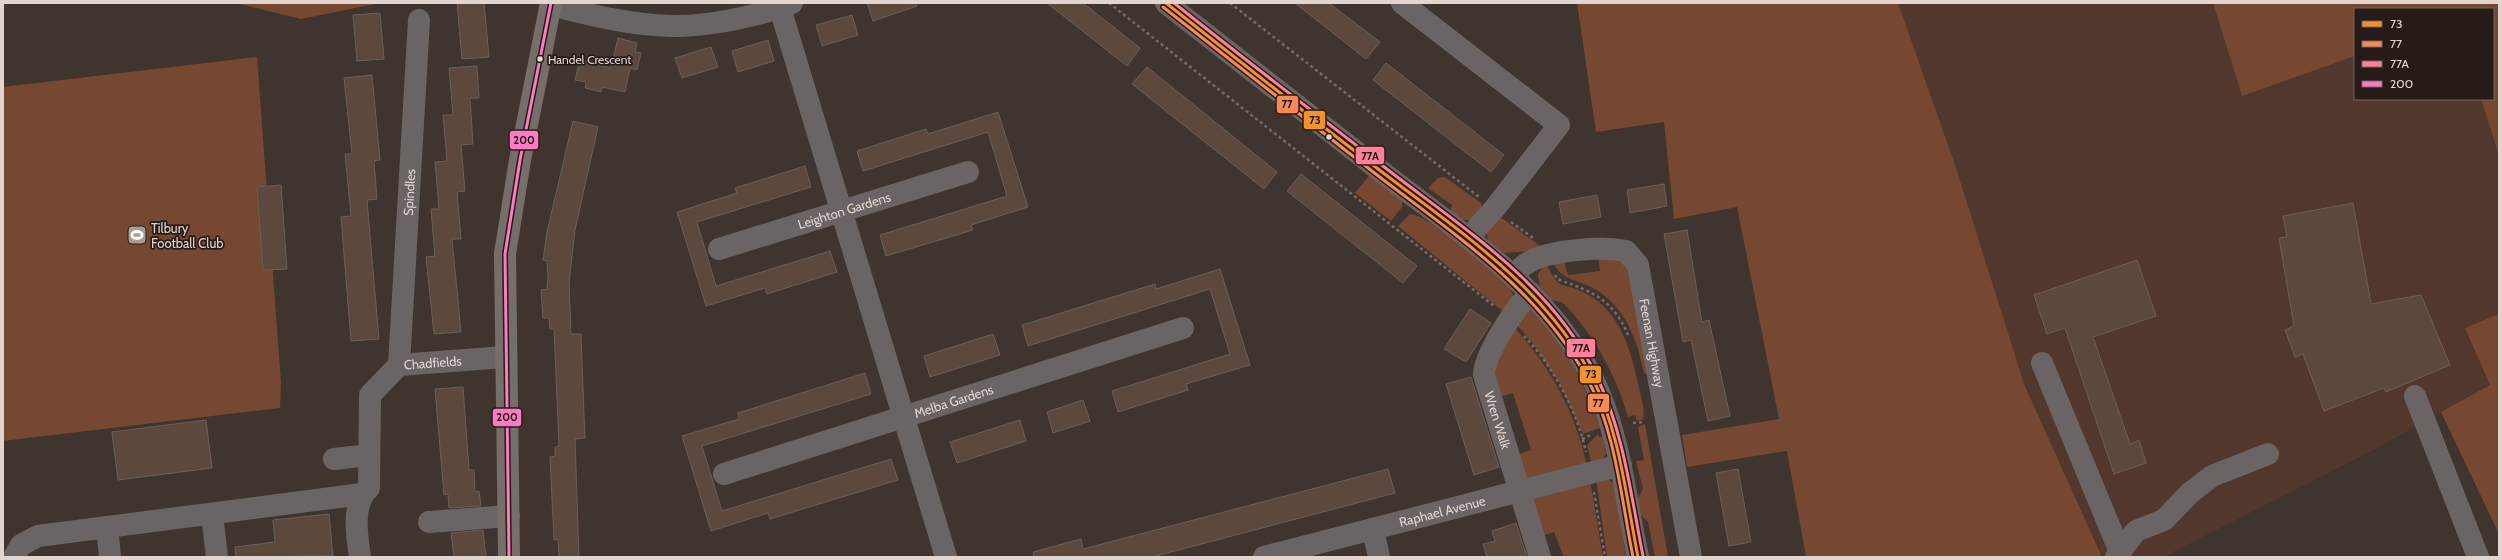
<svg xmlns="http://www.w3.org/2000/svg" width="2502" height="560" viewBox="0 0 2502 560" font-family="Cabin,sans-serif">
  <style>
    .built { fill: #52382c }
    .green { fill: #774831 }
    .building { fill: #5d483e; stroke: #695f5a }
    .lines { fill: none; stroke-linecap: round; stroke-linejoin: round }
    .path { stroke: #726c6a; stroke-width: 2.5; stroke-dasharray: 3 3; stroke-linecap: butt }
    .minor { stroke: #6a6564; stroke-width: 22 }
    .major { stroke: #766e6a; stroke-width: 22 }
    .bus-1-casing { stroke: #261b17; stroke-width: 6 }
    .bus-2-casing { stroke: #261b17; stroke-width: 6 }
    .bus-3-casing { stroke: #261b17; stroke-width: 6 }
    .bus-4-casing { stroke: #261b17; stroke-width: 6 }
    .bus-1 { stroke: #f4922d; stroke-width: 3 }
    .bus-2 { stroke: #f98a56; stroke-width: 3 }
    .bus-3 { stroke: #ff8098; stroke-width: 3 }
    .bus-4 { stroke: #fe7ac1; stroke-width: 3 }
    .bus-dot { fill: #e2d4ce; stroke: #261b17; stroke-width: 1.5 }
    .labels { text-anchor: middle; stroke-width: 3.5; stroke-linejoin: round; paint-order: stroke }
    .bus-label { font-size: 12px; fill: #e2d4ce; stroke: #261b17; text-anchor: start }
    .street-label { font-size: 13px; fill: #e2d4ce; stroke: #261b17 }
    .poi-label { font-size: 13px; fill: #e2d4ce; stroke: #261b17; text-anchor: start }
    .line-badge { stroke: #261b17; stroke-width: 1.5 }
    .pale-badge-label { font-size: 11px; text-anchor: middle; font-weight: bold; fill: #111 }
  </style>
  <rect width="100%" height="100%" fill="#40342e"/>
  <polygon class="built" points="1898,3 2213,3 2242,96 2355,56 2355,99 2481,99 2499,155 2499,314 2465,328 2490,385 2366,454 2163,557 2099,557 2100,554 2024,384"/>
  <g class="green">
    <polygon points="236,3 380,3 301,19"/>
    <polygon points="1577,3 1898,3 1956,168 2024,384 2101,555 2099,557 1806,557 1787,451 1687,467 1682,435 1779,419 1737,207 1674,219 1664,122 1596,132"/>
    <polygon points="2213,3 2499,3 2499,155 2481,99 2493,99 2493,9 2355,9 2355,56 2242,96"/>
    <polygon points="257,57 281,383 280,408 3,441 3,87"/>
    <polygon points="1370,175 1402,200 1402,207 1391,221 1355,193"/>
    <polygon points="1445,177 1481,203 1482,208 1471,220 1461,220 1450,212 1452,205 1428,188 1438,178"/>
    <path d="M1410 214C1428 214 1490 270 1508 285L1514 297 1505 313 1398 226Z"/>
    <polygon points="1496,214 1539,245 1542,250 1505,253 1489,245 1486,230"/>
    <path d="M1598 256 1619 259 1629 267 1651 373 1644 374C1638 343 1628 313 1601 293 1585 280 1559 282 1553 261L1563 258 1568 275 1600 271Z"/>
    <path d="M1546 263C1561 294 1561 280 1587 294 1621 312 1631 352 1639 387 1640 394 1646 412 1643 419L1637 421 1635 415 1628 417C1617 377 1594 335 1565 305 1561 300 1556 302 1551 300 1542 295 1538 283 1538 274Z"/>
    <path d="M1532 309C1565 348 1584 379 1600 428L1583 434 1559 382 1534 345 1513 320 1518 313Z"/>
    <polygon points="2499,314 2499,534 2441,412 2490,385 2465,328"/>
    <path d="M1511 324C1549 364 1576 412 1587 467L1529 482 1513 456 1531 450 1513 393 1496 398 1489 379Z"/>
    <polygon points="1645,424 1668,557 1655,557 1648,522 1640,514 1637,500 1643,489 1636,461 1644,460 1638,427"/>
    <polygon points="1598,434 1599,437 1603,436 1606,454 1600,463 1592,466 1587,445"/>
    <polygon points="1606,477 1614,484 1626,557 1607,557 1596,478"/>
    <polygon points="1590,480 1603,557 1564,557 1554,532 1538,537 1529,498"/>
  </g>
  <g class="building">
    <polygon points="457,3 484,3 489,57 462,59"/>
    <polygon points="867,3 916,3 917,6 873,21"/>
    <polygon points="1047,3 1083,3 1140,48 1127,66"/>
    <polygon points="1295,3 1329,3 1380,42 1366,59"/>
    <polygon points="380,13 384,59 357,61 353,15"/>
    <polygon points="852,15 858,35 822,46 816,25"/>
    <polygon points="618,38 637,43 635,52 641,53 637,70 630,68 625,92 602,87 601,92 585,88 586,82 575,80 580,60 611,68"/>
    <polygon points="768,40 774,61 738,72 732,51"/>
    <polygon points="711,47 718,67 682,78 675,58"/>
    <polygon points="1386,63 1504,155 1491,172 1373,80"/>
    <polygon points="477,66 479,98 470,98 473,144 461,145 465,191 457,192 461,239 452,239 461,332 434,334 426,257 435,256 431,209 439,209 435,162 447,161 443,115 453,115 449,68"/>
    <polygon points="1147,67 1277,172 1264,189 1132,84"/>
    <polygon points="372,75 380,160 374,161 377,199 367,200 379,339 351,341 341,217 351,216 345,154 352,154 344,78"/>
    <polygon points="998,112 1028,207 971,225 973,230 886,256 880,235 1007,196 988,132 863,171 857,151 926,129 928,134"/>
    <polygon points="573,121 598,127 575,230 569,283 571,334 581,334 584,415 585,438 575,439 579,557 559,557 558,539 554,540 550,457 555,456 555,447 559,446 554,329 550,329 549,318 543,318 541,290 547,289 548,276 547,261 543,260 547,232"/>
    <polygon points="805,166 811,187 697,222 708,259 716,286 830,251 837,272 767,294 765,288 706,306 677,212 737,193 735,188"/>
    <polygon points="1301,174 1417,266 1403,283 1287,191"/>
    <polygon points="1664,184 1667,206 1630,213 1627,190"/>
    <polygon points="281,185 287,269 263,270 257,187"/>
    <polygon points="1597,195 1601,217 1563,224 1559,202"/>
    <polygon points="2353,203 2371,304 2421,295 2450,365 2386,392 2384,388 2324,411 2303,354 2295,357 2285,330 2294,326 2279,238 2287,237 2283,216"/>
    <polygon points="1687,230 1702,322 1709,320 1730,416 1708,421 1691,340 1683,342 1664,234"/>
    <polygon points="2137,260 2156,316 2093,337 2130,444 2139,440 2146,463 2114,474 2065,328 2047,334 2034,295"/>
    <polygon points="1220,269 1250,365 1186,384 1188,390 1118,412 1112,391 1230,354 1210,289 1028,346 1022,325 1155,284 1156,289"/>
    <polygon points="1470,309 1491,323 1466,362 1444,349"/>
    <polygon points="993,334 1000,355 930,377 924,356"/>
    <polygon points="865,373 871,394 702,446 722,511 891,459 898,480 770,519 768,513 711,531 682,436 739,419 738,413"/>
    <polygon points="1471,377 1499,467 1474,475 1446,384"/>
    <polygon points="463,387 469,470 474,470 475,492 479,491 481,506 449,508 448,494 444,495 435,389"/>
    <polygon points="1083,400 1090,421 1053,433 1047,412"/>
    <polygon points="206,420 212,468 118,480 112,432"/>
    <polygon points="1020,420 1026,441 957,463 950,442"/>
    <polygon points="1388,469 1395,493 1152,557 1034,557 1033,552 1081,539 1083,549"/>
    <polygon points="1738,469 1751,542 1729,546 1716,473"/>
    <polygon points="329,514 333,556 236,557 235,547 275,542 273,520"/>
    <polygon points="1516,523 1527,557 1487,557 1483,544 1495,541 1492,531"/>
    <polygon points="483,530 486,557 454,557 451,533"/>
  </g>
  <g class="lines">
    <g class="path">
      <polyline points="1109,3 1494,306"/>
      <polyline points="1230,3 1479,197"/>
      <polyline points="1511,222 1533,238"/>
      <path d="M1555 275 1557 279C1591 291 1613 299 1628 335"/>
      <path d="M1524 336C1553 366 1577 411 1586 452"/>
      <polyline points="1633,423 1645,422"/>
      <polyline points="1582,439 1593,434"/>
      <polyline points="1594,492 1605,557"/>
    </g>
    <g class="minor">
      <path d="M1166 3C1238 60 1310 116 1382 172 1459 232 1546 287 1592 377 1620 433 1625 497 1638 557"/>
      <polyline points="1402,3 1559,125 1495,208 1468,238"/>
      <path d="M551 5C590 15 631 25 671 26 706 27 760 16 792 3"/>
      <polyline points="780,8 946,557"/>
      <path id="s1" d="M719 249 968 172"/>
      <path id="s2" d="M1513 276C1518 271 1523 265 1529 262 1550 250 1602 246 1626 251L1638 265 1691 557"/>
      <path id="s3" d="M1531 293C1516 306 1484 355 1484 375L1540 557"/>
      <polyline points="2042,363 2120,552"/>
      <path id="s4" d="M399 365 419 20"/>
      <polyline points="2415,396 2478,557"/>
      <polyline points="334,459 369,455"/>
      <path id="s5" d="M724 474 1183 328"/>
      <polyline points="212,515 217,557"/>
      <polyline points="429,522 509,516"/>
      <polyline points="107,527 110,557"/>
      <polyline points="1373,529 1379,557"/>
      <polyline points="14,557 21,545 38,536 362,494"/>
      <path id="s6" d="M360 557C357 536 351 504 369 488L370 395 399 365 505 357"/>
      <path id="s7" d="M1264 557 1621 465"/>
      <polyline points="2116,557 2136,531 2164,520 2190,493 2212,476 2268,454"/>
    </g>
    <polyline class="major" points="509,557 505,254 520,160 551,3"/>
    <g class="bus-1-casing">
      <path id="bus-1" d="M1166 3C1238 60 1309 116 1382 172 1459 231 1546 288 1592 377 1620 432 1626 497 1638 557"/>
    </g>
    <g class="bus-2-casing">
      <path id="bus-2" d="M1163 7C1234 63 1306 119 1377 175 1455 235 1539 290 1587 378 1616 432 1621 498 1633 557"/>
    </g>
    <g class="bus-3-casing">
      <path id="bus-3" d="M1174 3C1243 58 1313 112 1383 166 1461 227 1554 285 1597 377 1624 433 1631 496 1643 556"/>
    </g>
    <g class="bus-4-casing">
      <polyline id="bus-4" points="509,557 505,254 520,160 551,3"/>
    </g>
    <use href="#bus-1" class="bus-1"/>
    <use href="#bus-2" class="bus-2"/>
    <use href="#bus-3" class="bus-3"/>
    <use href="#bus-4" class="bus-4"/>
  </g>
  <defs>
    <g id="stadium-square" transform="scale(1)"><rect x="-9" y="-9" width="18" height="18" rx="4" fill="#a99c96" stroke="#261b17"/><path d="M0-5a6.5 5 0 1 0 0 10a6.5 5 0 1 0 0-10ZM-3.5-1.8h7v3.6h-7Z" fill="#fff"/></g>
  </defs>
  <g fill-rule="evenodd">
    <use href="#stadium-square" x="137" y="235"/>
  </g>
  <g class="bus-dot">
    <circle cx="540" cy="59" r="3.5"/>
    <circle cx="1329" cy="137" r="3.5"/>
  </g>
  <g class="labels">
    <g class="bus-label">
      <text x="548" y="64">Handel Crescent</text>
    </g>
    <g class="street-label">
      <text dy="5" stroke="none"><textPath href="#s4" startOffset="173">Spindles</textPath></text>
      <text dy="5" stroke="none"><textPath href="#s1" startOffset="131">Leighton Gardens</textPath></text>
      <text dy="5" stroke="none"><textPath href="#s2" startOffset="218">Feenan Highway</textPath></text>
      <text dy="5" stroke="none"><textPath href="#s6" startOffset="241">Chadfields</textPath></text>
      <text dy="5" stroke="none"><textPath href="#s5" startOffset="241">Melba Gardens</textPath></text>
      <text dy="5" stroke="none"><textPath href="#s3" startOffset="143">Wren Walk</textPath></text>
      <text dy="5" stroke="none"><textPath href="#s7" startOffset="184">Raphael Avenue</textPath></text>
    </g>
    <g class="poi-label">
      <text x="151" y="233">Tilbury<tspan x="151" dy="15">Football Club</tspan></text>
    </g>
  </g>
  <g class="line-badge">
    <rect x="1276" y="95" width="23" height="19" rx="4" fill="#f98a56"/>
    <rect x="1303" y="110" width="23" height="20" rx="4" fill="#f4922d"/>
    <rect x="509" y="130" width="30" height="20" rx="4" fill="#fe7ac1"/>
    <rect x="1355" y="146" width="30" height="19" rx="4" fill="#ff8098"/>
    <rect x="1566" y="338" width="30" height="20" rx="4" fill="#ff8098"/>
    <rect x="1579" y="365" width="23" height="19" rx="4" fill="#f4922d"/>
    <rect x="1587" y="393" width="23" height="20" rx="4" fill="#f98a56"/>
    <rect x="492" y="408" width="30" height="19" rx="4" fill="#fe7ac1"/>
  </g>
  <g class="pale-badge-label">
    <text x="1287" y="108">77</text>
    <text x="1315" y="124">73</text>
    <text x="524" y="144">200</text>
    <text x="1370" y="160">77A</text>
    <text x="1581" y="352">77A</text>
    <text x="1591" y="378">73</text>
    <text x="1598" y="407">77</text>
    <text x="507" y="421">200</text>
  </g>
  <rect width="2502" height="560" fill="none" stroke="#e2d4ce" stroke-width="8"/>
  <rect x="2354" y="8" width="140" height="92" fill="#261b17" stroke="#716560"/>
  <rect x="2362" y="21" width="20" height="6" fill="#f4922d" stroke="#716560"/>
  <text x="2390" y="28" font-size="12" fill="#e2d4ce">73</text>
  <rect x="2362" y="41" width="20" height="6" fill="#f98a56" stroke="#716560"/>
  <text x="2390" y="48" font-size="12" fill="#e2d4ce">77</text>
  <rect x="2362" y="61" width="20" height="6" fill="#ff8098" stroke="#716560"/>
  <text x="2390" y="68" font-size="12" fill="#e2d4ce">77A</text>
  <rect x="2362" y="81" width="20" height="6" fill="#fe7ac1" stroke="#716560"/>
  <text x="2390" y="88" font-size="12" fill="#e2d4ce">200</text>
</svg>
